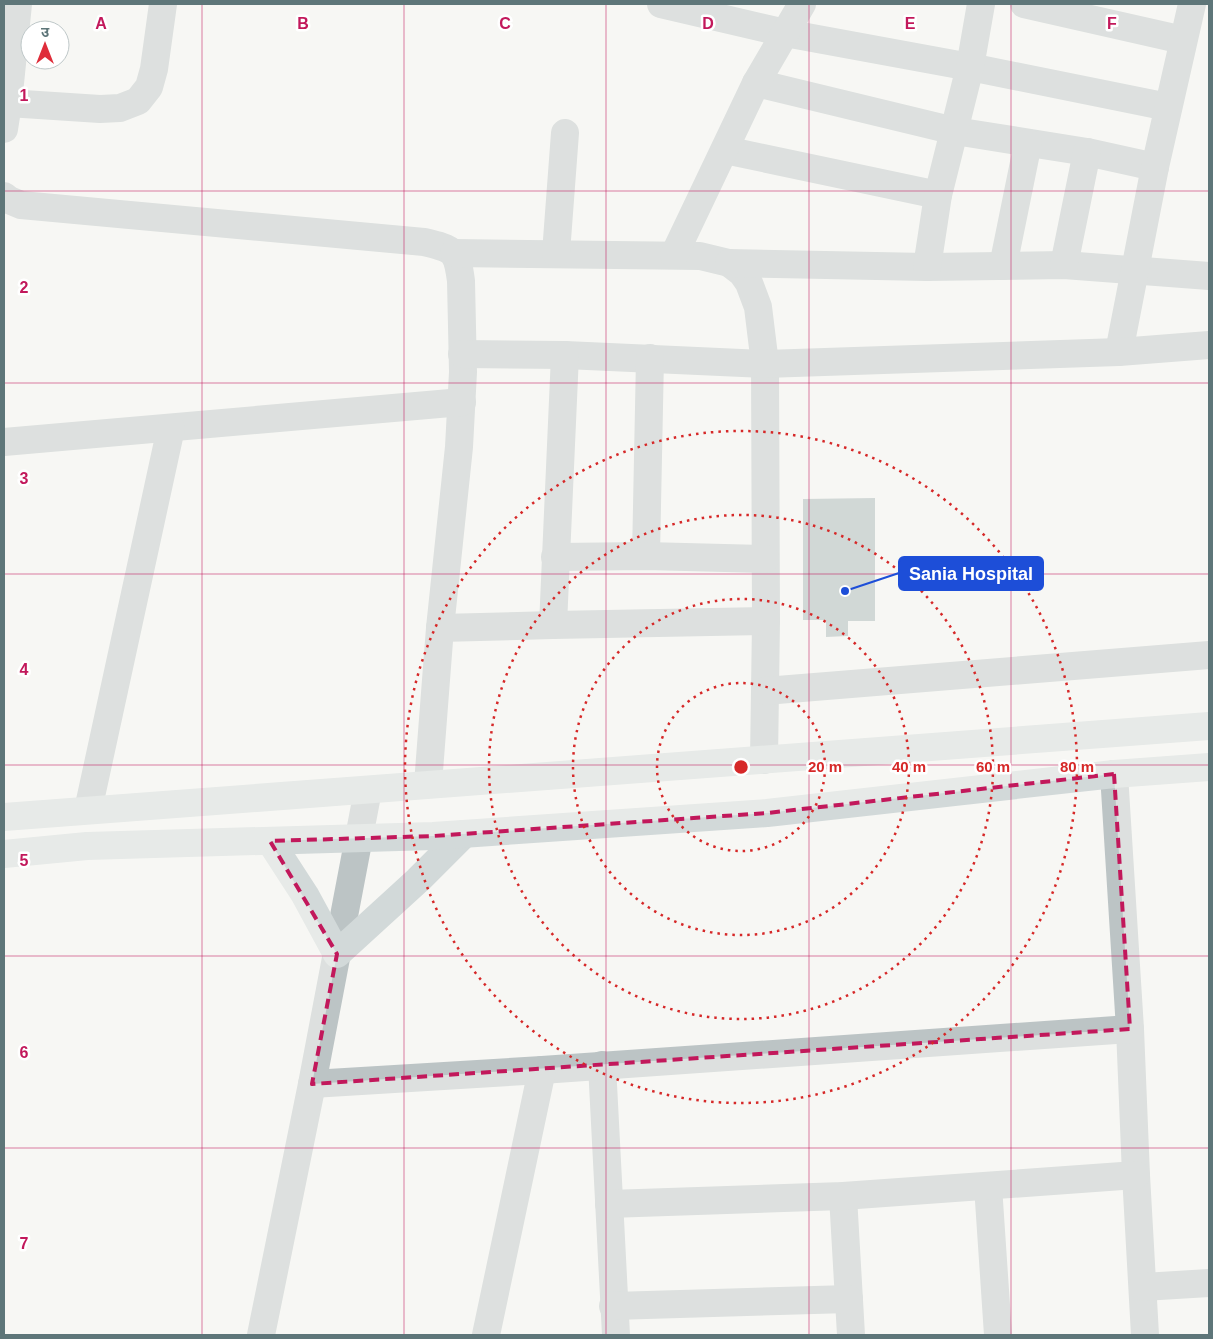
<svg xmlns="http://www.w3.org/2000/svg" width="1213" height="1339" viewBox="0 0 1213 1339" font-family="Arial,'Noto Sans Devanagari',sans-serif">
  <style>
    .building { fill: #a3b1b2 }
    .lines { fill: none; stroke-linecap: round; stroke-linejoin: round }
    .minor { stroke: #bcc4c5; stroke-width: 28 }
    .tertiary { stroke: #bcc4c5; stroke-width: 28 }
    .secondary { stroke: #d2d9d9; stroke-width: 28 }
    .marked { fill: none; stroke: #c2185b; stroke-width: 4; stroke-dasharray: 10 6; stroke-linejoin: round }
    .grid { fill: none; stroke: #c2185b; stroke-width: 1; stroke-opacity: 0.55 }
    .ring { fill: none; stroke: #d62828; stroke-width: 2.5; stroke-dasharray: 2.5 5 }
    .grid-label { font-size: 16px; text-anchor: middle; font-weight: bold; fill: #c2185b; stroke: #fff; stroke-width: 5; stroke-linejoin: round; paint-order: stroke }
    .centre { fill: #d62828; stroke: #fff; stroke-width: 2.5 }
    .ring-label { font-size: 15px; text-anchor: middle; font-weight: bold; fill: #d62828; stroke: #fff; stroke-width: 5; stroke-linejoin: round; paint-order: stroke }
    .leader { fill: none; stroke: #1d4ed8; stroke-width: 2 }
    .callout-dot { fill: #1d4ed8; stroke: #fff; stroke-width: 2 }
    .callout { fill: #1d4ed8; stroke: #1d4ed8; stroke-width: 2 }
    .callout-label { font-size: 18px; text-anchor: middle; font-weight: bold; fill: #fff }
  </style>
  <rect width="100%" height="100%" fill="#f7f7f4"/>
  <polygon class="building" points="875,498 875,621 848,621 848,636 826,637 826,620 803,620 803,499"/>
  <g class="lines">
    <g class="minor">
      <polyline points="661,4 785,33 970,67 1168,107"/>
      <polyline points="1024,4 1183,40"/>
      <polyline points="756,83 955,131 1087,152 1155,167"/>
      <polyline points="8,103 100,109 120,108 138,101 149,87 154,69 163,4"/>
      <polyline points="4,129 8,103 18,4"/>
      <polyline points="725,150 938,195"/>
      <path d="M4 196 9 200 21 205 424 242C454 249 457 250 461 281L463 372 459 447 440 628 428 784"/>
      <polyline points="454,253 700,256 729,263 742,273 749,283 758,307 765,364 766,621 764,760"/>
      <polyline points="556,253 565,133"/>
      <polyline points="674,255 756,83 802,4"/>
      <polyline points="729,263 927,267 1064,265 1209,276"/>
      <polyline points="1064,265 1087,152"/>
      <polyline points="1003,266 1028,143"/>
      <polyline points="927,267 938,195 970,67 981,4"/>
      <polyline points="1119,352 1155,167 1192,4"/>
      <polyline points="462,354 565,355 765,364 1119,352 1209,345"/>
      <polyline points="4,442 462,402"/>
      <polyline points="646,556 650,358"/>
      <polyline points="555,557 646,556 765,559"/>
      <polyline points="553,625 565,355"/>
      <polyline points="440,628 553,625 766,621"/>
      <polyline points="765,691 1209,655"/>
      <polyline points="1114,774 1130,1029 1136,1175 1145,1335"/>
      <polyline points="88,810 171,428"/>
      <polyline points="602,1065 616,1335"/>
      <polyline points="312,1084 542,1070 1130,1029"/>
      <polyline points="988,1186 998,1335"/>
      <polyline points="843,1196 851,1335"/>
      <polyline points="609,1204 843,1196 1136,1175"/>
      <polyline points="1143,1287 1209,1283"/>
      <polyline points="613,1306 849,1299"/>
      <polyline points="486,1335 542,1070"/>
    </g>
    <polyline class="tertiary" points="261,1335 312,1084 368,790"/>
    <g class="secondary">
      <polyline points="4,817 1209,726"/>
      <polyline points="270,841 305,895 337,954 418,880 464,834"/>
      <polyline points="4,854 87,846 433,836 767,813 1114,774 1209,767"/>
    </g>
  </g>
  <path d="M0 0H1213V1339H0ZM1114 774 1130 1029 312 1084 337 954 270 841 433 836 767 813Z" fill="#f7f7f4" fill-opacity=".55" fill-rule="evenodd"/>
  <path class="marked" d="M1114 774 1130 1029 312 1084 337 954 270 841 433 836 767 813Z"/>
  <path class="grid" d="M202 4V1335M404 4V1335M606 4V1335M809 4V1335M1011 4V1335M4 191H1209M4 383H1209M4 574H1209M4 765H1209M4 956H1209M4 1148H1209"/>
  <g class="ring">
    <circle cx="741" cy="767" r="84"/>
    <circle cx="741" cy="767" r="168"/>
    <circle cx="741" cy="767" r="252"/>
    <circle cx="741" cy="767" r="336"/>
  </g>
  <g class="grid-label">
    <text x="101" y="29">A</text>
    <text x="303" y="29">B</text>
    <text x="505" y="29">C</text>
    <text x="708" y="29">D</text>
    <text x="910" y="29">E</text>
    <text x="1112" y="29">F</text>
    <text x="24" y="101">1</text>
    <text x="24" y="293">2</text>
    <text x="24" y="484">3</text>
    <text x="24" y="675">4</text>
    <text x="24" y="866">5</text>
    <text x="24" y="1058">6</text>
    <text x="24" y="1249">7</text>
  </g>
  <circle cx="741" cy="767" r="8" class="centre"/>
  <g class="ring-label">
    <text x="825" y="772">20 m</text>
    <text x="909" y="772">40 m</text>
    <text x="993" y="772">60 m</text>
    <text x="1077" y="772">80 m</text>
  </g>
  <path class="leader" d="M845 591L899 573"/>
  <circle class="callout-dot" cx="845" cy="591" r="5"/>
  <rect class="callout" x="899" y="557" width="144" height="33" rx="5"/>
  <g class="callout-label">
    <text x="971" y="580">Sania Hospital</text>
  </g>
  <rect width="1213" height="1339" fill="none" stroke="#5e7679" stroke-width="10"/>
  <g transform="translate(45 45)"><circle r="24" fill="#ffffff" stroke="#bfc8c9"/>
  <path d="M0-4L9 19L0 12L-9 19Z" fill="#df2d3a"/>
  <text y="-8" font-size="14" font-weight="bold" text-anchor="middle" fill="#5e7679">उ</text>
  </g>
</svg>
